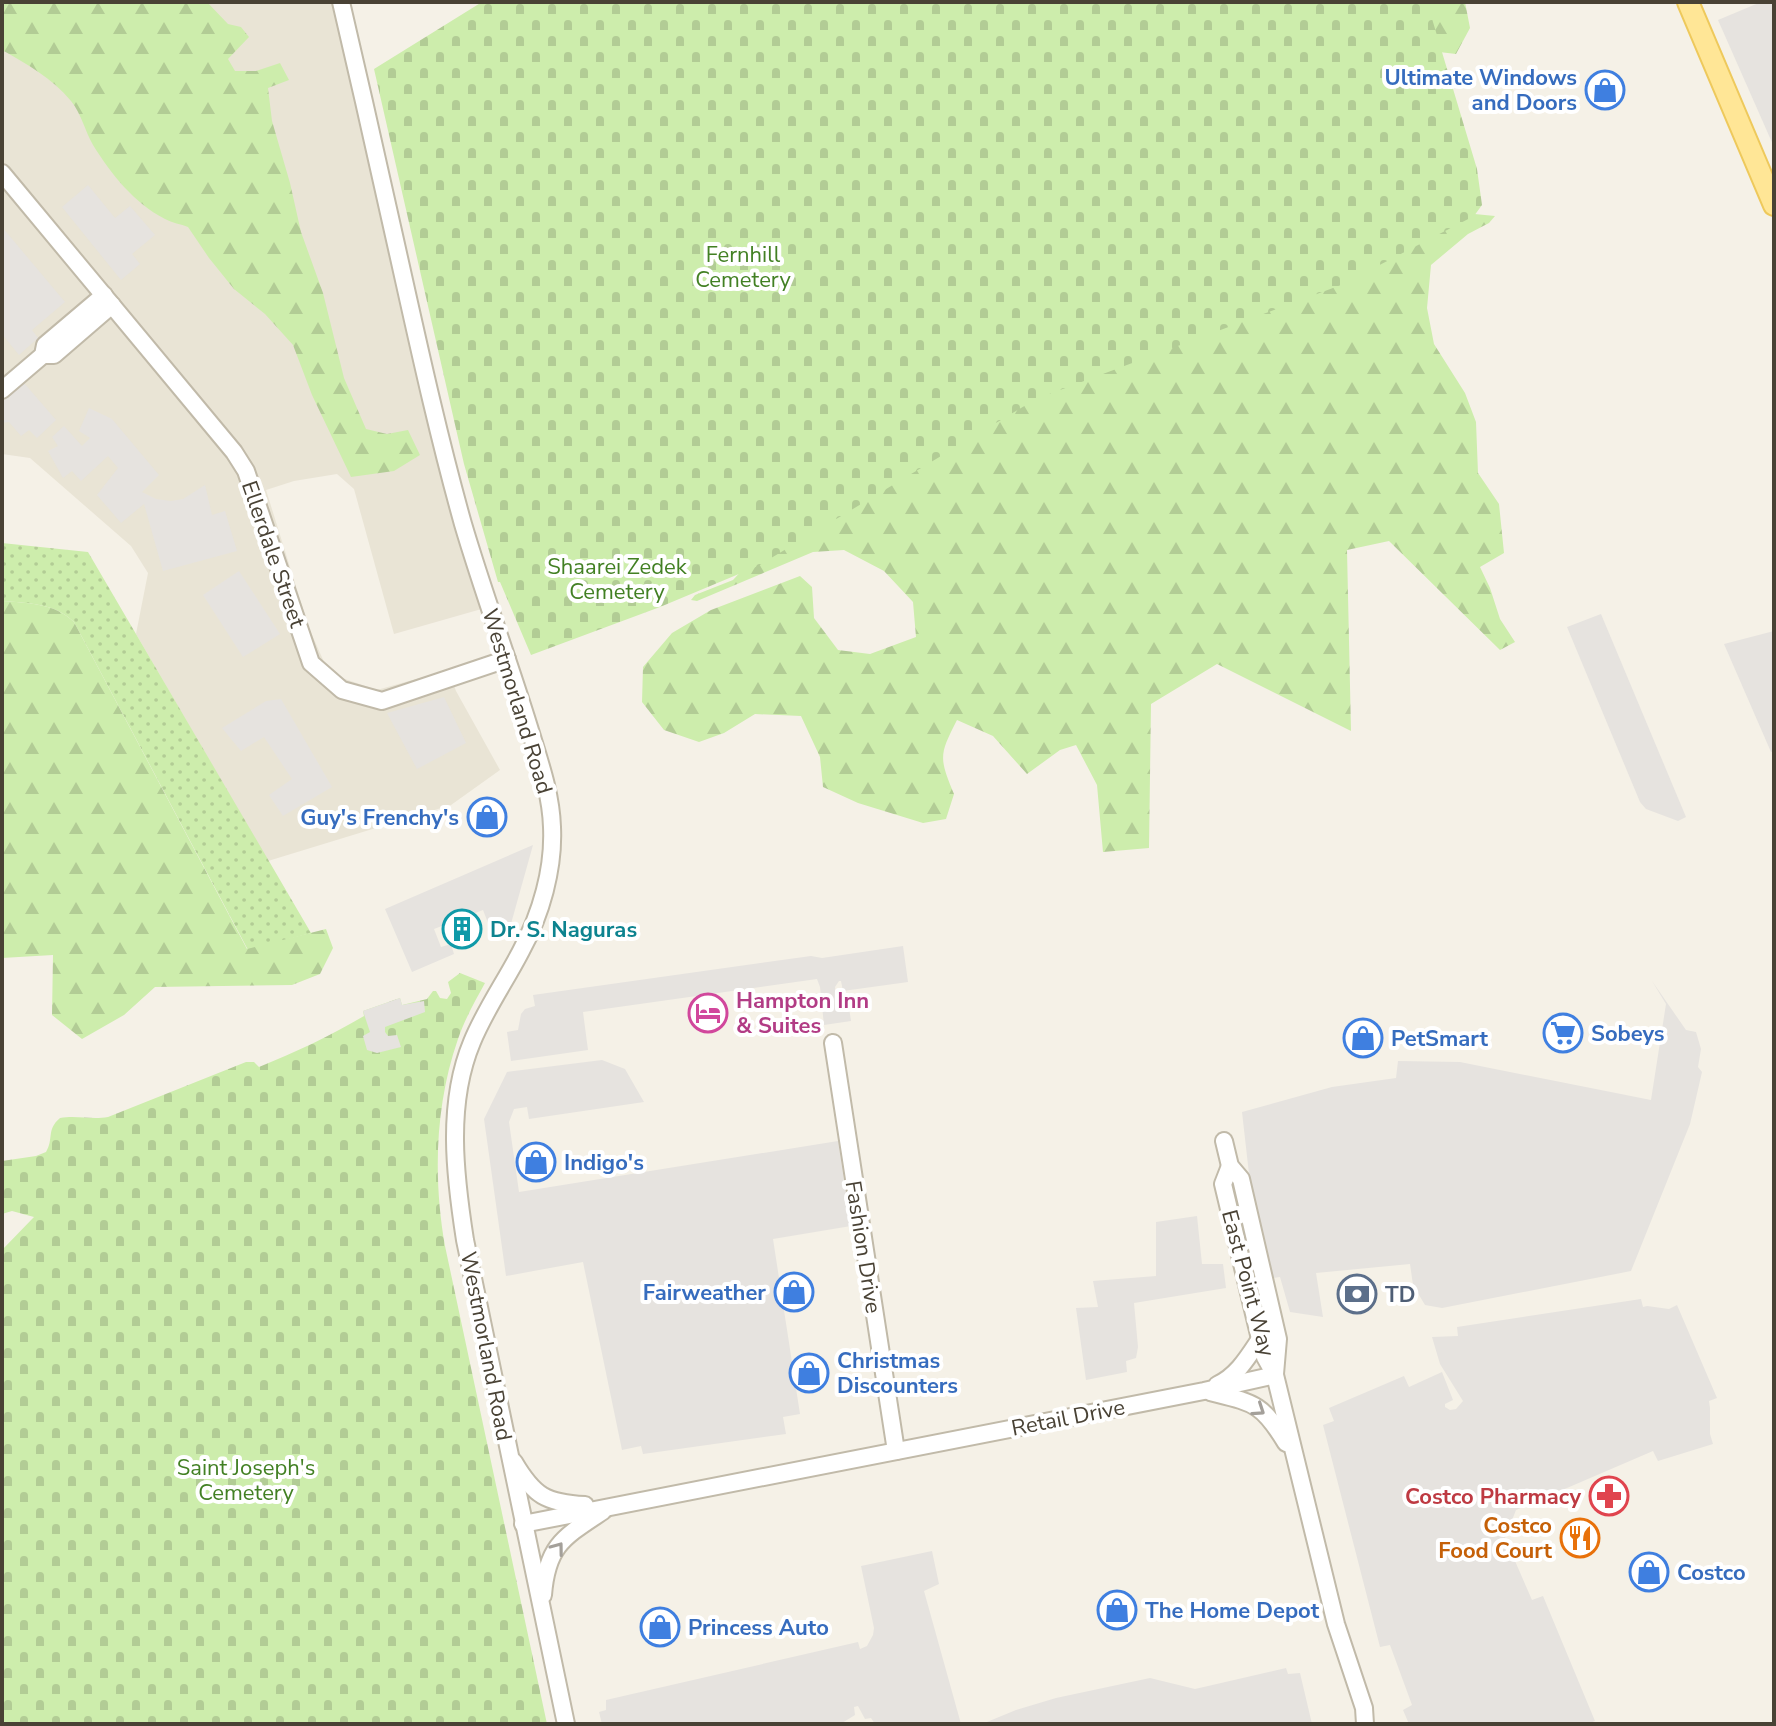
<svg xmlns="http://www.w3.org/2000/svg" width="1776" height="1726" viewBox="0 0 1776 1726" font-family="'Nunito Sans',sans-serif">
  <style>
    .residential { fill: #e9e4d5 }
    .grass { fill: url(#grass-dots) }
    .forest { fill: url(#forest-firs) }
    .cemetery { fill: url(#cemetery-stones) }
    .parking { fill: #e6e3df }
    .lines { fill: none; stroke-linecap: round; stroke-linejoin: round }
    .minor-casing { stroke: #c1baa9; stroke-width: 20 }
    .major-casing { stroke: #eec95c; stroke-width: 24 }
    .minor { stroke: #fff; stroke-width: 16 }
    .major { stroke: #ffe696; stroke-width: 20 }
    .oneway { stroke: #a4a09a }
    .labels { text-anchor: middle; stroke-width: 8; stroke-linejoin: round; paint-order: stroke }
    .shop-label { font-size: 22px; font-weight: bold; fill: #366cbe; stroke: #fff; text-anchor: start }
    .park-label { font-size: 22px; fill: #428023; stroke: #fff }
    .street-label { font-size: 22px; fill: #494235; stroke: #fff }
    .culture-label { font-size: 22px; font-weight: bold; fill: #0d838f; stroke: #fff; text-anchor: start }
    .hotel-label { font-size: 22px; font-weight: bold; fill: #b23c85; stroke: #fff; text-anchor: start }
    .service-label { font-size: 22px; font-weight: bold; fill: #4e5e75; stroke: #fff; text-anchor: start }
    .health-label { font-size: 22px; font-weight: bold; fill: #be3a42; stroke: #fff; text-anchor: end }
    .food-label { font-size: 22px; font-weight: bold; fill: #c56008; stroke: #fff; text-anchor: end }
  </style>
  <defs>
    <pattern id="grass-dots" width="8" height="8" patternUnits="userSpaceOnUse" patternTransform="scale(2)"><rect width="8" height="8" fill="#cdedac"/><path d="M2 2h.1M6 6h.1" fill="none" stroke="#b2cc95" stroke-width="1.8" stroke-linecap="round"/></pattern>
    <pattern id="forest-firs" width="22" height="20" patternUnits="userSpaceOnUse" patternTransform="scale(2)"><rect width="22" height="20" fill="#cdedac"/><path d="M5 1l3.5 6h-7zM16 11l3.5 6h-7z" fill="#b2cc95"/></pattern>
    <pattern id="cemetery-stones" width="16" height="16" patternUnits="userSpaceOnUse" patternTransform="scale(2)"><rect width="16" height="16" fill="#cdedac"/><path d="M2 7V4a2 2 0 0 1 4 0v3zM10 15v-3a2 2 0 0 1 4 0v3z" fill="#b2cc95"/></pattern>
  </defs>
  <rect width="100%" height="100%" fill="#f5f1e7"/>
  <polygon class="residential" points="2,2 342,2 390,210 492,606 394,634 354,489 337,474 294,481 266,490 309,628 324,662 342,678 377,690 448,670 456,691 500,770 451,805 268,861 136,634 148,573 131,546 30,458 2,454"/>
  <path class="grass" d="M2 543 88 552 311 933 248 950 74 622C55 603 27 603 2 601Z"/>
  <g class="forest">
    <path d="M2 2H207L228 24 241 27 249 37 228 59 235 71H256L280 63 289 80 268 88 272 121 290 183 301 232 323 293 344 378 366 429 387 434 408 430 420 455 394 471 351 477 312 395 293 345 265 314 234 289 209 258 188 227C181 224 172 223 165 219 134 203 111 174 93 145 85 131 81 113 71 101 52 78 27 64 2 50Z"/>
    <path d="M1264 2H1465L1470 28 1456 54 1414 49 1444 211 1495 216 1489 223 1468 234 1431 265 1427 308 1434 344 1465 393 1476 422 1478 473 1499 504 1504 553 1480 567 1490 588 1500 619 1515 642 1500 650 1389 541 1347 550 1351 731 1217 664 1151 704 1149 848 1103 852 1097 785 1076 745 1060 750 1027 774 993 736 957 720C939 755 939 758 954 794L946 819 923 823 858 803 823 787 820 757 801 716 755 714 724 733 699 742 664 730 642 702 643 667 672 633 711 610 800 576 812 587 814 618 838 650 870 654 916 637 913 602 884 571 844 550 813 552 697 601 691 600 695 595 733 580Z"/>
    <path d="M2 601C27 603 55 603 74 622L247 949 326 929 333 948 320 974 292 985 155 987 124 1015 82 1039 52 1015 53 955 2 958Z"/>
  </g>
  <g class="cemetery">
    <polygon points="482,2 1427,2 1477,169 1482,205 1474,216 1341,285 1036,399 758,566 660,607 531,655 500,582 498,582 464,464 374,69"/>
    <path d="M460 973 485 983C475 1001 465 1019 458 1039 435 1105 433 1178 445 1246L547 1724H2V1250L34 1217 12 1211 2 1214V1161L36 1156 46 1152C54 1139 46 1130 60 1118 77 1115 91 1120 108 1117L246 1062H254L259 1067C296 1052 330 1036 364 1016L363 1011 400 998 402 1005 427 999 433 991H436L440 998 447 999 451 993 448 982Z"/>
  </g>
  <g class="parking">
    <polygon points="1761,2 1774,2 1774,147 1718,20"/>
    <polygon points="88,185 115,218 130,206 155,235 132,254 140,264 121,280 62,207"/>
    <polygon points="2,227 65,302 32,330 38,338 19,355 2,334"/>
    <polygon points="24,383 56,420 37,438 29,430 21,436 9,422 2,423 2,401"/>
    <polygon points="89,408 112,419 159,475 142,492 156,499 171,501 183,499 205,485 212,515 225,511 237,551 163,571 144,504 121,523 97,495 118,468 108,456 81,481 72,471 63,478 48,451 58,446 52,437 64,426 82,446 90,438 79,431"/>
    <polygon points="239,571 280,634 243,657 203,595"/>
    <polygon points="1601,614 1686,817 1678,821 1646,809 1640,802 1567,627"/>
    <polygon points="1774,631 1774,751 1771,752 1724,644"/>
    <polygon points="444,697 466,743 417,769 387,713"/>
    <polygon points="281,699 332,787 283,816 269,795 292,779 264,737 241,751 222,728 266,701"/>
    <polygon points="533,845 507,938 490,928 483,910 434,929 441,947 451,944 454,954 412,972 385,909"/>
    <polygon points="903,946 908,982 843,991 841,981 839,981 835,987 836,995 847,994 851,1021 824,1025 820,987 817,979 583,1012 588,1050 511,1061 507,1032 518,1030 521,1014 525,1009 535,1006 533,995 811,956 822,958"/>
    <polygon points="1652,981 1686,1030 1696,1032 1701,1049 1698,1067 1702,1072 1690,1124 1631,1271 1442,1308 1425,1305 1413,1285 1410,1264 1316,1273 1323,1317 1290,1312 1280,1277 1261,1280 1242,1112 1332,1087 1396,1078 1398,1061 1460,1062 1651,1100 1666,1004"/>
    <polygon points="400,998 402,1005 424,1001 425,1012 385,1027 385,1032 388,1036 397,1035 401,1047 377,1053 367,1050 363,1036 370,1032 363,1011"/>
    <polygon points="602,1060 625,1069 644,1102 529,1119 527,1107 514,1109 509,1122 519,1192 838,1141 851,1226 773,1239 800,1414 783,1417 786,1434 643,1454 641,1446 622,1450 583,1262 506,1276 484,1119 507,1072"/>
    <polygon points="1197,1216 1202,1264 1223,1264 1226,1288 1134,1303 1138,1347 1136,1358 1126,1361 1127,1372 1086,1380 1076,1308 1098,1307 1093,1281 1156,1276 1156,1222"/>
    <polygon points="1641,1299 1643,1307 1647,1306 1669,1309 1677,1305 1717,1398 1709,1401 1710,1408 1710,1434 1713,1444 1658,1461 1653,1451 1516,1510 1505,1538 1532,1600 1543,1596 1595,1721 1588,1724 1409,1724 1403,1710 1412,1705 1390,1645 1380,1647 1323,1425 1334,1421 1329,1408 1404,1376 1409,1387 1442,1372 1453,1400 1445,1404 1445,1407 1450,1410 1456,1409 1463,1401 1440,1364 1432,1337 1458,1336 1457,1327"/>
    <polygon points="932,1551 939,1584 924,1591 961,1724 875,1724 871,1718 865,1719 858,1706 854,1707 855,1715 842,1723 835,1724 602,1724 599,1712 606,1710 606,1700 858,1642 860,1649 867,1646 873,1635 874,1628 861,1566"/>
    <polygon points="1286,1668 1288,1674 1300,1673 1312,1724 982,1724 1016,1710 1056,1698 1150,1678 1195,1689"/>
  </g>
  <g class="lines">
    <g class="minor-casing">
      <g id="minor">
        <path d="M341 2C358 75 375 149 391 222 414 324 435 424 463 524 483 592 508 659 529 727 539 760 551 793 552 827 554 869 541 914 521 951 505 982 485 1010 472 1042 446 1104 455 1176 465 1240L566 1724"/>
        <polyline points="2,173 234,452 246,471 311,663 342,690 382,701 507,659"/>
        <polyline points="43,355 54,355 112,305"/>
        <polyline points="2,390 43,355 45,345 104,295"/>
        <polyline points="833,1043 896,1451"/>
        <polyline points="1224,1141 1230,1166 1241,1179 1278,1339 1275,1374"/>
        <polyline points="1230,1166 1223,1184 1260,1339 1265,1357 1275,1375 1336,1624 1364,1708 1365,1724"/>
        <path d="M1217 1385C1237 1376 1248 1357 1260 1339"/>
        <path d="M1210 1392C1254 1403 1262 1403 1286 1443"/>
        <path d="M514 1462C534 1496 546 1503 585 1505"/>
        <polyline points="523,1524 1204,1391 1275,1375"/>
        <path d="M543 1595C547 1545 564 1537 603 1511"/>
      </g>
    </g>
    <g class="major-casing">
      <polyline id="major" points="1688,2 1774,205"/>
    </g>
    <use href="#minor" class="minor"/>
    <use href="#major" class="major"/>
  </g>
  <defs><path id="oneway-chevron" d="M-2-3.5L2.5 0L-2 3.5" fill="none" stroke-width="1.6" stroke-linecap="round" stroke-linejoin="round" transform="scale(2)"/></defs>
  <g class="oneway">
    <use href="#oneway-chevron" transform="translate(1259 1410) rotate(34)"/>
    <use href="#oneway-chevron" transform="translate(558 1548) rotate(-53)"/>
  </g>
  <defs>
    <g id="shop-ring" transform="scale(2)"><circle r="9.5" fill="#fff" stroke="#3f7fe0" stroke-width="1.5"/><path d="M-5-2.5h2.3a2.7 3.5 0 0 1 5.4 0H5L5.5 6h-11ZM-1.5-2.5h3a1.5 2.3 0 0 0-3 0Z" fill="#3f7fe0"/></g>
    <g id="building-ring" transform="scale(2)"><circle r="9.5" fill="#fff" stroke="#0f9aa8" stroke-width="1.5"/><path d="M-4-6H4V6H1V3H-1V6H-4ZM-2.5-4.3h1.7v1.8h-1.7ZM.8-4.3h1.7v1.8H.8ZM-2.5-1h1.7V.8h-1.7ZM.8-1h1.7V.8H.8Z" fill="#0f9aa8"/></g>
    <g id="hotel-ring" transform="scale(2)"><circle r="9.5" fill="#fff" stroke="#d1479c" stroke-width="1.5"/><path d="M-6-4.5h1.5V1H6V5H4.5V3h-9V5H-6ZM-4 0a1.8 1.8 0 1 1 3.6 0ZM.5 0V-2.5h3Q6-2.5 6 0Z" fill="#d1479c"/></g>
    <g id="supermarket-ring" transform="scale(2)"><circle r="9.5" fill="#fff" stroke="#3f7fe0" stroke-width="1.5"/><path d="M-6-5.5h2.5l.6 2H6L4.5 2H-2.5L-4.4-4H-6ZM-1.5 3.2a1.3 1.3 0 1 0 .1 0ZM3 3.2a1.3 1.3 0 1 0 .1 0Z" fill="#3f7fe0"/></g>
    <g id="bank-ring" transform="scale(2)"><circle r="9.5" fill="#fff" stroke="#5c6f8a" stroke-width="1.5"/><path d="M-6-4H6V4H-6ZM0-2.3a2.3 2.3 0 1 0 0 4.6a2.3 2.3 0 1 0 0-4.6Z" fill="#5c6f8a"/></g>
    <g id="pharmacy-ring" transform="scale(2)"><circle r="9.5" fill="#fff" stroke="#e0444e" stroke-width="1.5"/><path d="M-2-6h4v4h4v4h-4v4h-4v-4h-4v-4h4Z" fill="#e0444e"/></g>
    <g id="restaurant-ring" transform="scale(2)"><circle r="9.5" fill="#fff" stroke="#e8710a" stroke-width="1.5"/><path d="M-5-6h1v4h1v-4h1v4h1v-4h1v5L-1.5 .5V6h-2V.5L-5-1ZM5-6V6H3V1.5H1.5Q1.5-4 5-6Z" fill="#e8710a"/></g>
  </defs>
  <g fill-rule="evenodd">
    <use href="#shop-ring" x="1605" y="90"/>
    <use href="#shop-ring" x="487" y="817"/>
    <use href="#building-ring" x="462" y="929"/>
    <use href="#hotel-ring" x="708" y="1013"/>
    <use href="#supermarket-ring" x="1563" y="1033"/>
    <use href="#shop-ring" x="1363" y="1038"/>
    <use href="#shop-ring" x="536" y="1162"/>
    <use href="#shop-ring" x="794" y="1292"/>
    <use href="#bank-ring" x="1357" y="1294"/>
    <use href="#shop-ring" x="809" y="1373"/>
    <use href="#pharmacy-ring" x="1609" y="1496"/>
    <use href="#restaurant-ring" x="1580" y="1538"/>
    <use href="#shop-ring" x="1649" y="1572"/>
    <use href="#shop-ring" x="1117" y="1610"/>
    <use href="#shop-ring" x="660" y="1627"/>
  </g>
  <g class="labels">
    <g class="shop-label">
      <text x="1577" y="85" text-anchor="end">Ultimate Windows<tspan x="1577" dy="25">and Doors</tspan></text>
      <text x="459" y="825" text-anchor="end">Guy's Frenchy's</text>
      <text x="1591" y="1041">Sobeys</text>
      <text x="1391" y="1046">PetSmart</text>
      <text x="564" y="1170">Indigo's</text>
      <text x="766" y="1300" text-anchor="end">Fairweather</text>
      <text x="837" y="1368">Christmas<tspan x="837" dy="25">Discounters</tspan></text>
      <text x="1677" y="1580">Costco</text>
      <text x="1145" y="1618">The Home Depot</text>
      <text x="688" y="1635">Princess Auto</text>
    </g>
    <g class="park-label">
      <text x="743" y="262">Fernhill<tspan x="743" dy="25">Cemetery</tspan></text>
      <text x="617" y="574">Shaarei Zedek<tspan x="617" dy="25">Cemetery</tspan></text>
      <text x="246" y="1475">Saint Joseph's<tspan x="246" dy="25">Cemetery</tspan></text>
    </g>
    <g class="street-label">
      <text transform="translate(274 554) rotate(71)" y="8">Ellerdale Street</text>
      <text transform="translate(518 701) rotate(73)" y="8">Westmorland Road</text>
      <text transform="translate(864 1247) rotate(81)" y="8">Fashion Drive</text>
      <text transform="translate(1249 1283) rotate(75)" y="8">East Point Way</text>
      <text transform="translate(487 1346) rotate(79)" y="8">Westmorland Road</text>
      <text transform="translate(1068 1417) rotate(-11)" y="8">Retail Drive</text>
    </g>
    <g class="culture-label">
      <text x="490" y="937">Dr. S. Naguras</text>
    </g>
    <g class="hotel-label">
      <text x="736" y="1008">Hampton Inn<tspan x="736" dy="25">&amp; Suites</tspan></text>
    </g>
    <g class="service-label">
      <text x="1385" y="1302">TD</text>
    </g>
    <g class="health-label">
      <text x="1581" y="1504">Costco Pharmacy</text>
    </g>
    <g class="food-label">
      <text x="1552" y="1533">Costco<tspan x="1552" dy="25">Food Court</tspan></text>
    </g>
  </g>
  <rect width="1776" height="1726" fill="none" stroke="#494235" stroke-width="8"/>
</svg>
